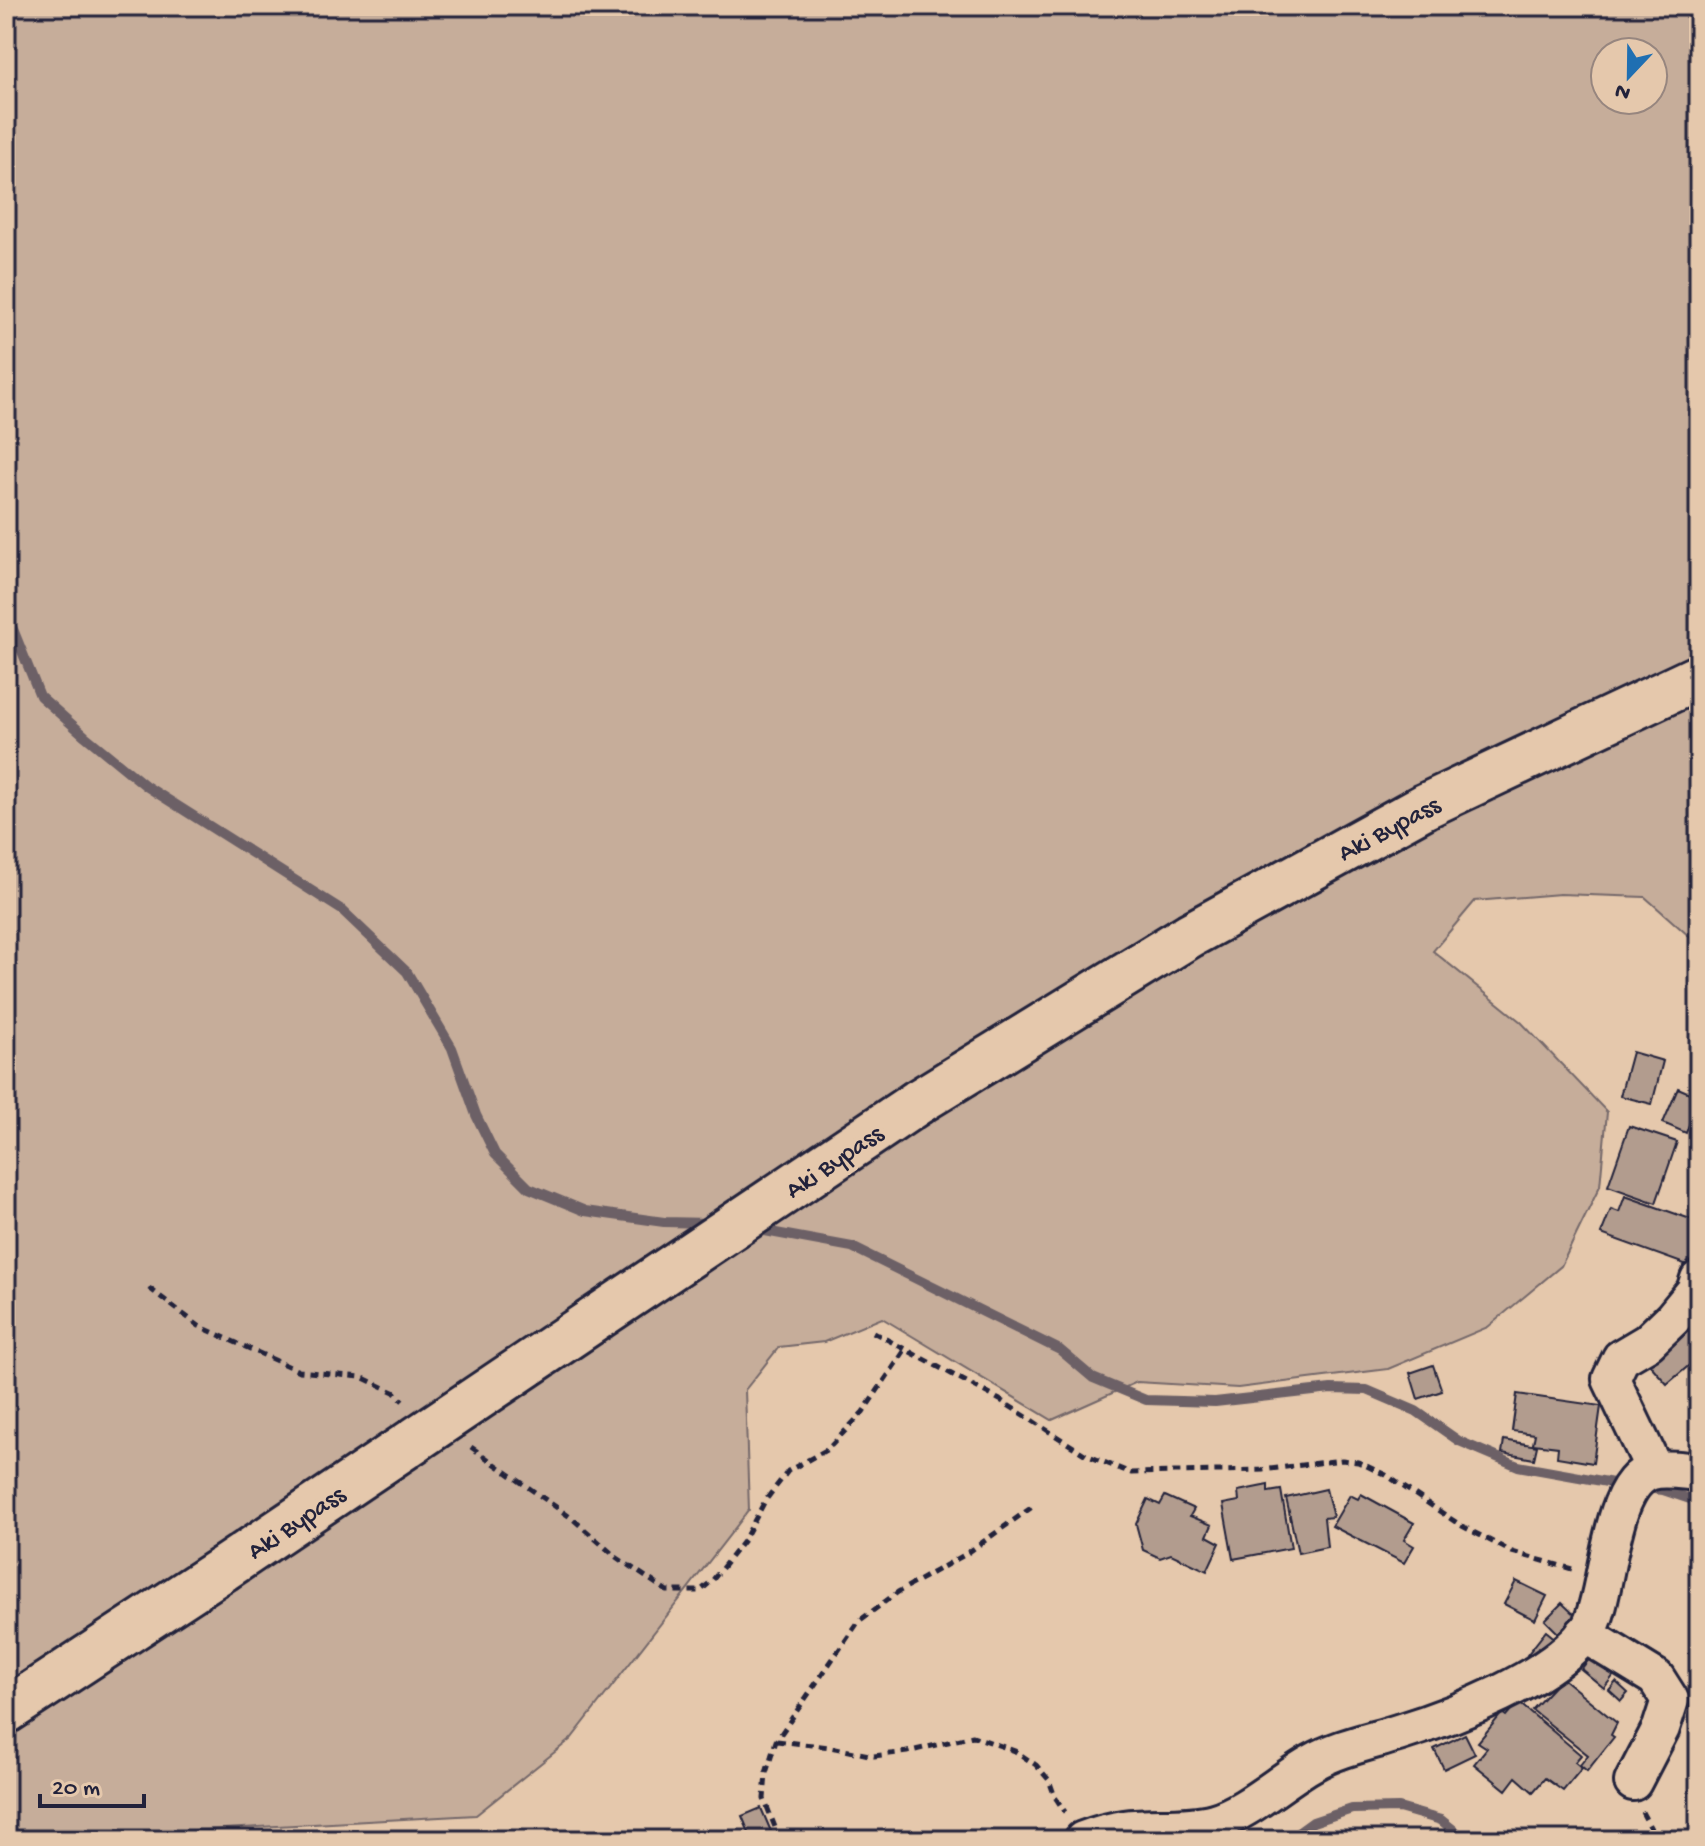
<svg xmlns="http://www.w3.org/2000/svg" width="1705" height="1846" viewBox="0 0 1705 1846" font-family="'Gochi Hand',sans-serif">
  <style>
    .green { fill: #c6ad9a; stroke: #74686a; stroke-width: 2; fill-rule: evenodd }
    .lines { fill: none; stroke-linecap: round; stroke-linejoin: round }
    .stream { stroke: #6c6066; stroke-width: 10 }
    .building { fill: #b29c8e; stroke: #22223b; stroke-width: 2 }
    .minor-casing { stroke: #22223b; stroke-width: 42 }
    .highway-casing { stroke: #22223b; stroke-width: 50 }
    .path { stroke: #22223b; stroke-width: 5; stroke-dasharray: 8 6; stroke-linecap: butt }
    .minor { stroke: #e5c8ac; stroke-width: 36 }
    .highway { stroke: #e5c8ac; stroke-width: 44 }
    .highway-bridge-casing { stroke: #22223b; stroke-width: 50; stroke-linecap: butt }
    .highway-bridge { stroke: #e5c8ac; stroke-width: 44 }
    .labels { text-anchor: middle; stroke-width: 8; stroke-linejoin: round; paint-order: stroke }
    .street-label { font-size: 26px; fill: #22223b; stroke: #e5c8ac }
  </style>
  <rect width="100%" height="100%" fill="#e5c8ac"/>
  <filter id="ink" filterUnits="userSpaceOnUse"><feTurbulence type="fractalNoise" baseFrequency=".0125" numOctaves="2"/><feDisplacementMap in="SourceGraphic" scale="16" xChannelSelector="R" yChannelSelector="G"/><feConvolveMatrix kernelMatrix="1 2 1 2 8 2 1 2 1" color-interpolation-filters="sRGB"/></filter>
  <g filter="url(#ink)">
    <path class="green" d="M6 6H1699V945L1645 897 1560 894 1475 901 1433 951 1521 1022 1607 1112 1600 1186 1561 1266 1488 1327 1388 1369 1238 1388 1137 1382 1052 1420 882 1318 824 1342 779 1347 745 1390 749 1510 571 1739 476 1815 134 1834 109 1840H6ZM1605 52H1653V100H1605Z"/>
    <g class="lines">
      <g class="stream">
        <polyline points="6,620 11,624 40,696 85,736 146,786 342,910 407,972 452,1048 476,1115 495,1154 529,1188 585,1211 664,1222 710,1223"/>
        <polyline points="754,1229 852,1247 1060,1350 1093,1378 1146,1400 1215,1402 1331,1389 1367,1390 1416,1411 1459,1441 1518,1466 1624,1485"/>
        <polyline points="1644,1488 1663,1490 1699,1502"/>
        <polyline points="1288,1840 1313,1822 1352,1809 1399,1808 1441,1820 1466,1840"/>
      </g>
    </g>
    <g class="building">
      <polygon points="1632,1052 1663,1061 1652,1104 1620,1096"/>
      <polygon points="1678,1088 1699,1097 1686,1133 1663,1123"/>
      <polygon points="1629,1126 1677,1142 1656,1203 1608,1186"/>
      <polygon points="1625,1196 1699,1222 1699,1240 1690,1266 1601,1234 1611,1209 1619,1212"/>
      <polygon points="1699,1311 1699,1357 1667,1384 1644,1358"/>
      <polygon points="1433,1365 1442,1391 1418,1399 1410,1373"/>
      <polygon points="1517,1394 1601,1406 1593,1463 1557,1457 1558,1447 1533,1444 1535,1434 1512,1431"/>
      <polygon points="1504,1440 1537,1446 1534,1459 1502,1453"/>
      <polygon points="1268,1485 1268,1492 1281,1490 1291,1548 1233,1559 1223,1504 1239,1501 1238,1491"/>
      <polygon points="1326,1489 1333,1517 1324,1518 1327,1547 1298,1553 1286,1498"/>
      <polygon points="1361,1494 1414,1523 1404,1540 1414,1546 1404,1563 1332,1526 1350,1495 1358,1499"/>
      <polygon points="1165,1496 1194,1509 1190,1516 1212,1525 1207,1536 1220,1543 1207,1571 1171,1554 1160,1558 1143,1550 1136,1524 1148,1499 1160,1505"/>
      <polygon points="1516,1581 1547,1596 1535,1620 1504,1604"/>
      <polygon points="1562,1603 1581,1621 1564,1639 1545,1620"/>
      <polygon points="1546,1631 1558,1641 1539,1665 1527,1655"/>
      <polygon points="1591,1657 1614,1675 1604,1688 1581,1669"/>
      <polygon points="1562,1678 1617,1723 1611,1735 1614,1737 1587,1771 1580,1765 1588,1755 1532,1710"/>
      <polygon points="1616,1682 1628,1693 1621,1701 1609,1690"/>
      <polygon points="1518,1702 1581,1755 1575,1762 1582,1768 1563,1791 1545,1778 1533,1792 1516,1777 1506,1790 1474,1764 1487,1748 1478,1742 1502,1713 1506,1716"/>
      <polygon points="1465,1734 1475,1754 1444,1769 1434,1749"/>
      <polygon points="761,1808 773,1836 763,1840 752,1840 742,1816"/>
    </g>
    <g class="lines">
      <g class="minor-casing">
        <g id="minor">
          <polyline points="1654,1469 1611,1379 1621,1358 1648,1342 1672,1319 1695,1291 1699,1279"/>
          <polyline points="1584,1634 1656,1678 1670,1700 1661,1728 1633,1782"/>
          <path d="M1083 1840C1096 1835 1110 1831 1124 1829 1154 1825 1185 1830 1214 1822 1245 1814 1283 1779 1312 1763 1338 1748 1369 1742 1398 1733 1456 1715 1551 1679 1588 1630 1610 1599 1606 1475 1657 1470 1670 1468 1685 1471 1699 1472"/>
        </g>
      </g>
      <g class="highway-casing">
        <g id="highway">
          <polyline points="918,1102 1190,935 1425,806 1699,677"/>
          <polyline points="6,1711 223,1569"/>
        </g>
      </g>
      <g class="path">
        <polyline points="149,1288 199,1326 299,1371 361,1377 394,1392 403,1401"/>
        <polyline points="873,1332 1000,1400 1086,1455 1131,1473 1263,1470 1342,1460 1358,1462 1386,1475 1460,1525 1512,1552 1572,1569"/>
        <polyline points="471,1447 573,1519 616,1557 667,1591 700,1591 712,1581 744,1540 765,1501 788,1471 828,1449 863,1412 905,1350"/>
        <polyline points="777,1741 830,1747 874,1756 907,1752 973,1736 1015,1751 1036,1765 1049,1780 1055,1797 1065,1812"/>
        <polyline points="1642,1812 1657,1840"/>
        <polyline points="354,1840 360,1840"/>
        <polyline points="780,1840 764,1799 766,1773 776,1741 859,1621 898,1592 966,1554 1035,1505"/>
      </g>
      <use href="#minor" class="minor"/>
      <use href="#highway" class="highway"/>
      <g class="highway-bridge-casing">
        <polyline id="highway-bridge" points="223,1569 918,1102"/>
      </g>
      <use href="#highway-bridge" class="highway-bridge"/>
    </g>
  </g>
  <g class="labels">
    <g class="street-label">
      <text transform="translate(1388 827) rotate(-28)" y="9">Aki Bypass</text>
      <text transform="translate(833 1160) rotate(-34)" y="9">Aki Bypass</text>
      <text transform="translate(295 1521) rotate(-34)" y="9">Aki Bypass</text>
    </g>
  </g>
  <rect width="1705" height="1846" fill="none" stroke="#e5c8ac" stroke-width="32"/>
  <rect x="16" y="16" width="1673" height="1814" fill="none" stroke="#22223b" stroke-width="3" filter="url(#ink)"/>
  <g transform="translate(1629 76) rotate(202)"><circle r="38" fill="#e5c8ac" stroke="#97867f" stroke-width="2"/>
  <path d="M0-6L14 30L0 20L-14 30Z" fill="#1f6fb2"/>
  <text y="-12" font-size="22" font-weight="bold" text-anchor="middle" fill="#22223b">N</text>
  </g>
  <path d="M40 1794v12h104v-12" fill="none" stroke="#22223b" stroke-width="4"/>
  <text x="52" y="1794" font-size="24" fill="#22223b" stroke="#e5c8ac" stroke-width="6" paint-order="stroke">20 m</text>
</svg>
